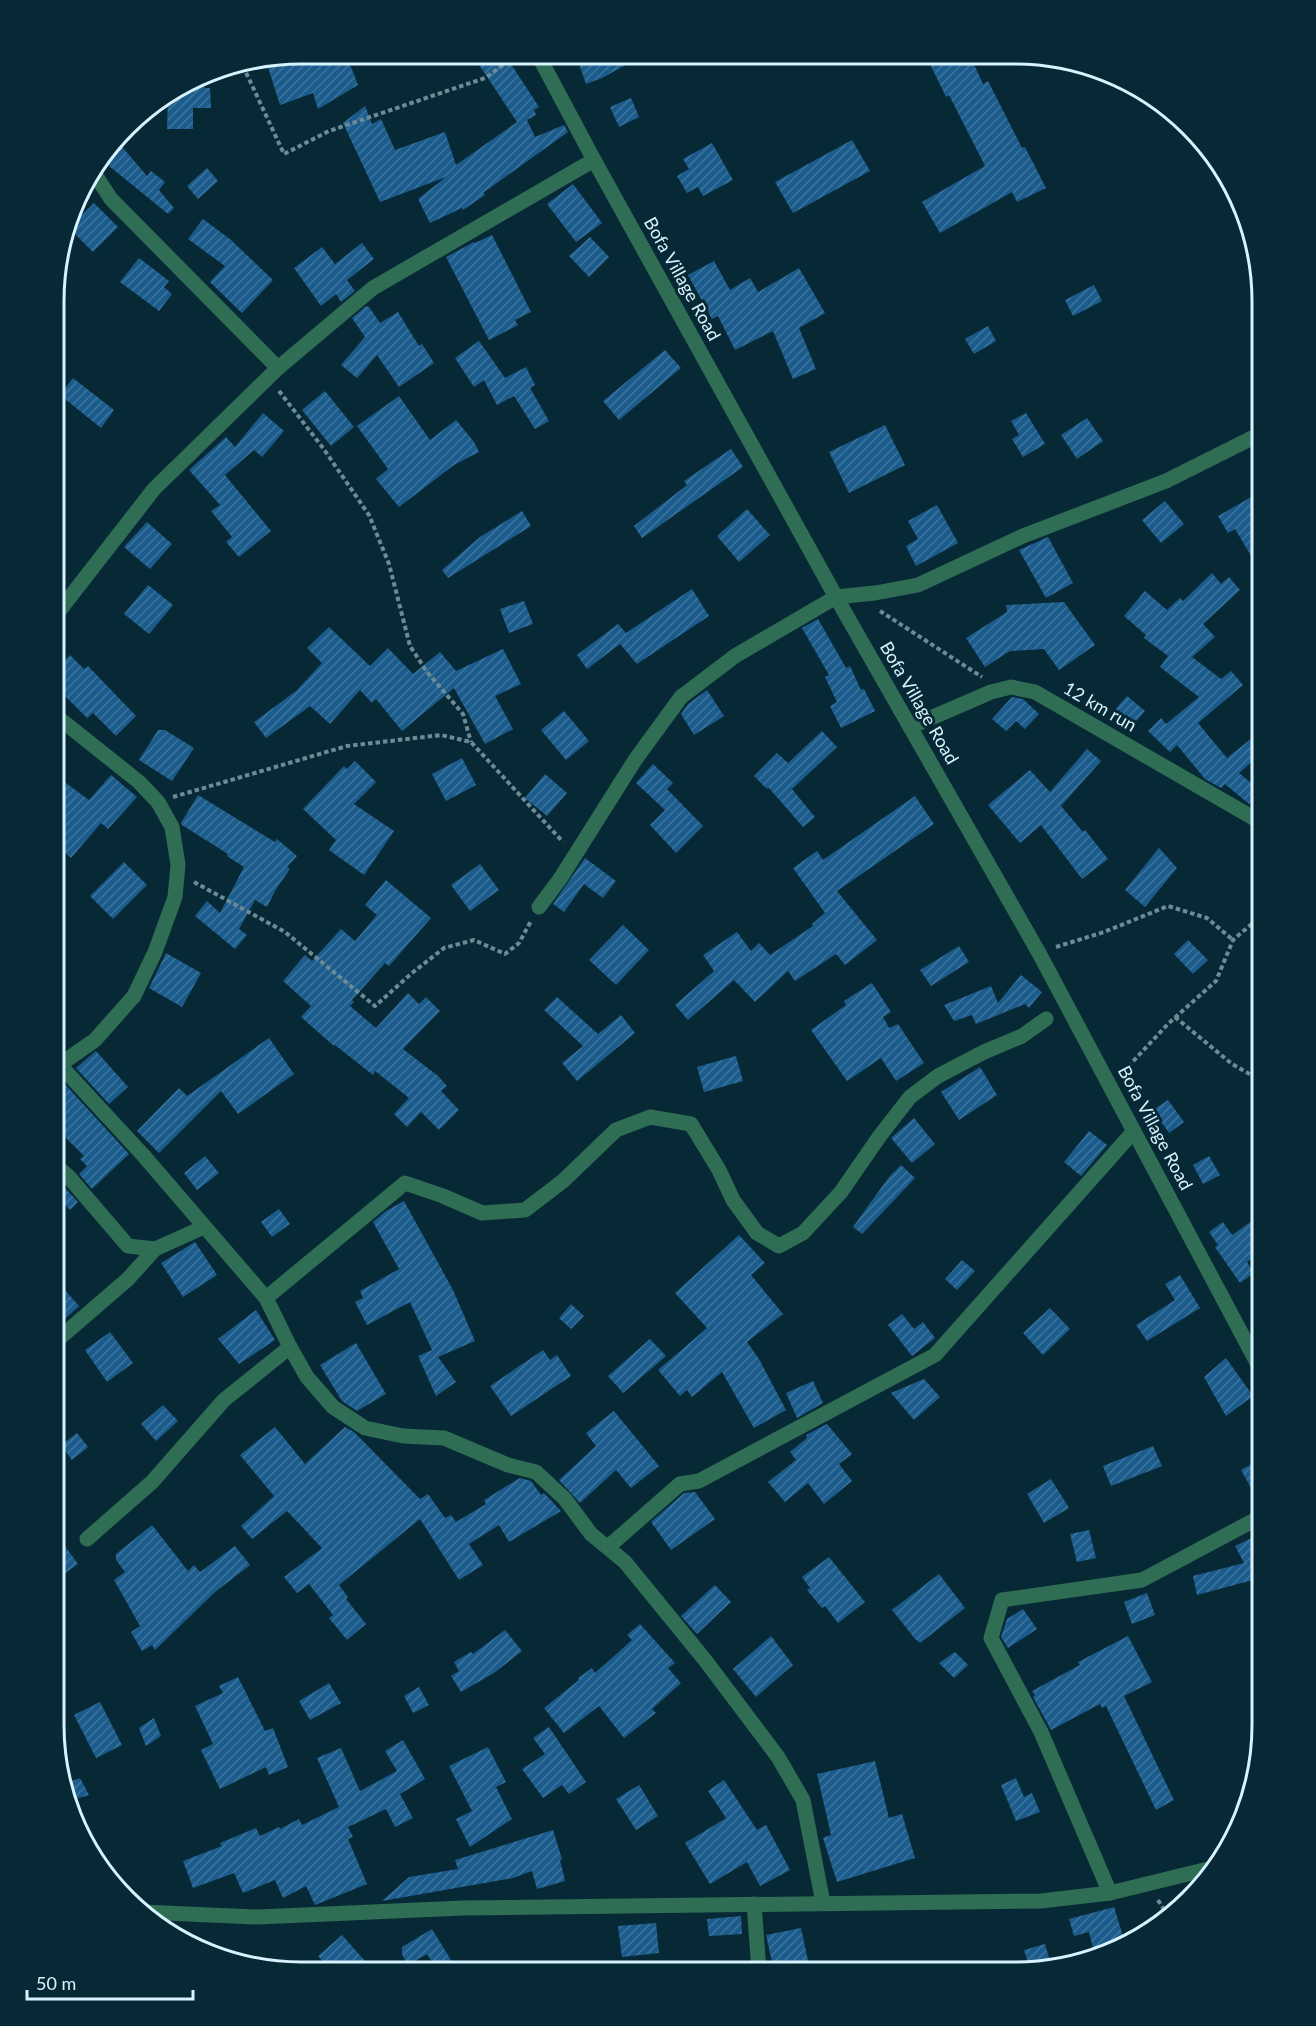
<svg xmlns="http://www.w3.org/2000/svg" width="1316" height="2026" viewBox="0 0 1316 2026" font-family="Lato,sans-serif">
  <style>
    .building { fill: url(#building-hatch) }
    .lines { fill: none; stroke-linecap: round; stroke-linejoin: round }
    .path { stroke: #6c8b97; stroke-width: 4; stroke-dasharray: 4.5 3; stroke-linecap: butt }
    .street { stroke: #2f6d55; stroke-width: 15 }
    .labels { text-anchor: middle; stroke-width: 6; stroke-linejoin: round; paint-order: stroke }
    .street-label { font-size: 18px; fill: #d8f3ff; stroke: #072935 }
    .rim { fill: none; stroke: #d8f3ff; stroke-width: 3 }
  </style>
  <defs>
    <pattern id="building-hatch" width="6" height="6" patternUnits="userSpaceOnUse" patternTransform="scale(1.5)"><rect width="6" height="6" fill="#1c5c8c"/><path d="M-1 1l2-2M0 6l6-6M5 7l2-2" fill="none" stroke="#3c749d"/></pattern>
  </defs>
  <rect width="100%" height="100%" fill="#072935"/>
  <g class="building">
    <polygon points="302,54 346,54 358,85 318,109 313,93 280,105 266,61"/>
    <polygon points="472,54 505,55 539,107 534,110 536,115 527,120 535,137 564,125 568,132 483,193 485,195 463,210 462,208 430,223 418,199 446,177 380,202 343,123 365,106 372,124 381,119 395,150 445,132 456,165 517,122"/>
    <polygon points="576,55 644,55 602,78 586,84"/>
    <polygon points="946,56 970,56 983,84 988,81 1022,148 1025,147 1046,188 1017,202 1012,192 940,233 922,202 985,166 949,95 946,97 930,64"/>
    <polygon points="203,75 205,88 210,88 211,108 193,108 193,129 167,129 168,97"/>
    <polygon points="631,98 639,117 619,127 610,107"/>
    <polygon points="852,140 870,171 793,213 775,182"/>
    <polygon points="118,142 147,176 151,171 165,182 159,190 174,208 168,214 103,161"/>
    <polygon points="712,143 733,180 703,196 698,187 687,193 677,176 689,169 683,159"/>
    <polygon points="207,168 218,181 198,199 187,186"/>
    <polygon points="573,184 602,223 576,242 547,204"/>
    <polygon points="94,203 118,227 93,252 69,228"/>
    <polygon points="203,219 231,240 273,280 242,313 210,282 225,266 188,239"/>
    <polygon points="492,235 531,312 515,320 518,325 489,340 446,257 474,242 475,243"/>
    <polygon points="590,237 609,257 589,277 569,256"/>
    <polygon points="362,243 374,259 347,280 355,291 341,302 336,294 321,306 294,268 322,247 335,264"/>
    <polygon points="139,258 169,281 164,287 172,294 159,311 120,282"/>
    <polygon points="714,261 730,290 750,278 758,292 799,268 825,313 799,328 816,369 793,379 773,331 735,350 718,316 712,319 688,275"/>
    <polygon points="1094,285 1102,301 1073,316 1065,300"/>
    <polygon points="366,306 369,307 380,323 398,312 419,346 422,344 434,363 399,387 377,355 357,378 341,365 365,337 352,318"/>
    <polygon points="988,326 996,341 974,354 965,339"/>
    <polygon points="479,341 505,378 526,367 535,385 530,388 549,421 535,429 514,396 497,405 484,380 474,387 455,358"/>
    <polygon points="665,350 681,368 619,420 603,401"/>
    <polygon points="73,378 114,410 101,428 60,395"/>
    <polygon points="325,391 354,427 331,446 302,410"/>
    <polygon points="399,396 430,440 456,420 474,442 479,452 454,465 399,507 376,479 388,469 357,426"/>
    <polygon points="263,413 284,431 262,457 254,450 225,475 271,531 239,557 226,542 232,537 211,511 220,505 189,470 226,437 235,447"/>
    <polygon points="1026,413 1045,444 1023,457 1012,439 1019,435 1011,421"/>
    <polygon points="1087,418 1103,441 1077,459 1061,435"/>
    <polygon points="885,425 905,465 849,493 829,452"/>
    <polygon points="731,449 743,467 642,538 634,526 687,485 684,481"/>
    <polygon points="1262,491 1262,574 1235,529 1228,533 1218,516"/>
    <polygon points="1165,501 1184,524 1161,543 1142,520"/>
    <polygon points="937,505 958,543 916,566 906,546 918,539 908,521"/>
    <polygon points="747,509 770,535 739,562 717,536"/>
    <polygon points="522,511 531,526 448,578 442,570 480,537"/>
    <polygon points="147,522 172,544 150,569 124,547"/>
    <polygon points="1048,537 1073,583 1046,598 1019,550"/>
    <polygon points="1212,573 1221,584 1229,577 1240,590 1203,624 1215,637 1192,657 1221,679 1231,671 1243,685 1198,723 1227,758 1262,730 1262,753 1239,773 1261,791 1249,804 1225,784 1221,788 1205,779 1177,745 1170,752 1148,731 1161,718 1166,724 1199,697 1160,667 1168,656 1144,638 1146,635 1124,616 1145,591 1167,610 1180,598 1183,601"/>
    <polygon points="148,585 173,605 149,634 124,614"/>
    <polygon points="692,589 709,616 637,664 620,644 587,669 577,655 618,624 626,633"/>
    <polygon points="524,601 533,624 509,633 500,609"/>
    <polygon points="1064,602 1095,645 1059,670 1044,649 1010,651 985,667 966,638 1007,612 1006,605"/>
    <polygon points="818,619 846,668 850,666 861,690 864,689 875,711 841,728 830,706 837,702 825,677 829,675 802,628"/>
    <polygon points="329,627 370,666 388,648 413,674 440,652 456,671 503,649 521,684 495,696 513,729 485,744 454,688 402,731 376,699 372,703 360,690 330,724 310,706 266,738 254,722 296,691 322,663 307,648"/>
    <polygon points="70,655 84,669 88,666 136,716 116,736 93,713 87,718 55,686 56,669"/>
    <polygon points="707,690 724,716 694,735 681,714 688,704"/>
    <polygon points="1127,696 1145,711 1131,727 1114,711"/>
    <polygon points="1012,697 1023,699 1039,714 1025,729 1016,721 1006,731 992,719"/>
    <polygon points="564,711 589,741 566,760 541,730"/>
    <polygon points="158,730 165,730 194,748 172,781 139,760"/>
    <polygon points="822,731 837,747 792,789 815,817 803,827 768,787 767,789 754,776 777,753 788,763"/>
    <polygon points="1087,749 1101,761 1061,806 1083,832 1085,830 1108,859 1082,879 1041,825 1020,843 988,805 1030,770 1050,792"/>
    <polygon points="462,758 476,785 446,801 432,774"/>
    <polygon points="355,761 376,782 354,804 394,831 364,875 329,850 336,840 303,809 344,766 347,769"/>
    <polygon points="653,764 673,783 667,789 703,826 676,853 650,825 665,810 636,783"/>
    <polygon points="545,774 567,793 547,816 525,798"/>
    <polygon points="55,775 89,800 111,775 137,797 108,829 101,823 71,858 55,844"/>
    <polygon points="198,795 275,842 277,839 297,856 287,867 290,869 276,889 267,907 255,900 239,929 247,935 235,949 195,916 207,901 220,913 244,867 227,856 228,854 182,825 181,823"/>
    <polygon points="915,796 934,824 837,891 877,940 845,965 836,954 795,981 788,971 755,1002 734,980 688,1020 675,1005 714,971 703,955 737,932 751,951 759,943 770,955 813,926 812,924 825,913 793,868 817,851 823,860"/>
    <polygon points="1159,848 1177,868 1145,907 1125,890"/>
    <polygon points="585,858 616,881 603,898 584,884 564,912 553,904"/>
    <polygon points="124,862 147,885 113,919 90,896"/>
    <polygon points="480,864 499,890 470,911 451,885"/>
    <polygon points="386,880 431,918 389,966 385,963 352,1000 354,1002 350,1006 376,1028 408,993 419,1004 426,997 440,1011 403,1049 438,1076 447,1086 441,1091 459,1110 439,1130 421,1112 407,1127 394,1114 409,1098 375,1071 373,1075 335,1045 334,1046 301,1017 311,1006 283,981 305,955 312,961 341,929 355,941 377,915 365,905"/>
    <polygon points="623,925 649,950 616,985 589,960"/>
    <polygon points="1188,940 1208,960 1193,974 1174,954"/>
    <polygon points="959,946 969,962 931,986 920,970"/>
    <polygon points="166,953 201,973 182,1007 149,988"/>
    <polygon points="1021,975 1042,992 1029,1008 1025,1004 976,1024 972,1015 954,1021 944,1005 991,986 998,1003"/>
    <polygon points="872,983 891,1012 883,1017 889,1028 898,1024 924,1063 896,1081 881,1058 847,1081 811,1030 846,1005 844,1001"/>
    <polygon points="557,997 598,1034 621,1015 635,1033 577,1081 562,1063 583,1046 544,1010"/>
    <polygon points="269,1038 294,1074 238,1114 221,1091 159,1153 137,1131 179,1088 187,1096"/>
    <polygon points="96,1051 128,1087 109,1104 76,1068"/>
    <polygon points="736,1056 743,1081 704,1092 697,1067"/>
    <polygon points="980,1067 997,1095 959,1120 941,1092"/>
    <polygon points="62,1081 129,1154 92,1189 79,1174 87,1166 80,1159 84,1156 55,1127 55,1088"/>
    <polygon points="1168,1100 1184,1122 1169,1133 1153,1110"/>
    <polygon points="914,1118 935,1144 912,1163 891,1138"/>
    <polygon points="1089,1131 1107,1145 1081,1176 1064,1162"/>
    <polygon points="205,1156 219,1173 197,1190 184,1173"/>
    <polygon points="1209,1156 1220,1175 1203,1184 1193,1165"/>
    <polygon points="901,1165 915,1178 862,1234 853,1227 889,1177"/>
    <polygon points="65,1188 78,1202 70,1210 57,1196"/>
    <polygon points="404,1201 453,1290 475,1341 438,1357 456,1382 436,1396 418,1356 432,1350 410,1302 367,1325 355,1302 363,1298 360,1291 399,1269 373,1222 386,1211"/>
    <polygon points="279,1209 290,1224 272,1237 261,1222"/>
    <polygon points="1262,1214 1262,1252 1247,1262 1254,1273 1240,1283 1215,1247 1218,1245 1209,1232 1223,1222 1232,1235"/>
    <polygon points="739,1235 765,1263 751,1275 783,1314 747,1342 759,1359 786,1410 754,1428 722,1372 692,1397 687,1390 680,1396 658,1370 707,1328 675,1293"/>
    <polygon points="195,1242 217,1275 183,1297 161,1263"/>
    <polygon points="962,1260 975,1271 957,1290 945,1279"/>
    <polygon points="1180,1275 1200,1308 1147,1341 1136,1325 1175,1300 1165,1284"/>
    <polygon points="64,1289 79,1306 55,1328 55,1298"/>
    <polygon points="571,1304 584,1316 571,1329 559,1318"/>
    <polygon points="1050,1308 1070,1329 1043,1355 1023,1333"/>
    <polygon points="256,1310 275,1340 239,1364 218,1339"/>
    <polygon points="902,1314 914,1329 923,1322 935,1338 912,1356 888,1325"/>
    <polygon points="110,1332 133,1363 107,1382 85,1350"/>
    <polygon points="650,1339 666,1356 623,1393 608,1376"/>
    <polygon points="356,1343 386,1394 357,1411 342,1401 320,1365"/>
    <polygon points="543,1350 550,1360 557,1355 571,1376 511,1416 490,1386"/>
    <polygon points="1226,1358 1253,1396 1226,1416 1204,1377"/>
    <polygon points="924,1379 940,1397 914,1420 891,1393"/>
    <polygon points="813,1381 823,1403 797,1418 786,1393"/>
    <polygon points="163,1405 178,1421 156,1441 141,1424"/>
    <polygon points="614,1411 659,1466 631,1488 616,1470 580,1503 559,1480 596,1446 586,1433"/>
    <polygon points="827,1424 852,1454 839,1464 852,1481 824,1504 808,1483 785,1502 768,1482 796,1460 790,1452 807,1438 806,1435"/>
    <polygon points="275,1427 305,1464 345,1427 354,1432 420,1499 428,1494 445,1518 451,1515 456,1522 486,1504 484,1500 520,1478 531,1481 541,1495 544,1493 561,1511 509,1542 499,1525 469,1544 483,1565 459,1580 420,1519 339,1585 348,1597 346,1599 366,1624 347,1640 329,1618 333,1615 309,1584 297,1593 284,1577 322,1548 287,1511 252,1539 241,1526 274,1496 240,1455"/>
    <polygon points="77,1433 88,1447 72,1460 61,1445"/>
    <polygon points="1153,1446 1162,1466 1111,1486 1103,1466"/>
    <polygon points="1262,1458 1262,1506 1261,1506 1241,1470"/>
    <polygon points="1051,1479 1069,1508 1044,1523 1027,1494"/>
    <polygon points="695,1492 715,1519 671,1550 651,1522 684,1493"/>
    <polygon points="152,1525 188,1571 194,1565 200,1572 235,1546 250,1565 215,1592 155,1650 152,1645 142,1651 131,1632 140,1626 114,1580 125,1572 116,1560 116,1554"/>
    <polygon points="1089,1530 1096,1558 1077,1562 1070,1534"/>
    <polygon points="54,1531 78,1564 54,1581"/>
    <polygon points="1262,1533 1262,1598 1253,1580 1197,1595 1193,1576 1244,1563 1235,1546"/>
    <polygon points="829,1557 865,1602 838,1623 825,1606 822,1608 807,1590 810,1588 802,1577"/>
    <polygon points="939,1574 965,1608 920,1643 915,1639 892,1610"/>
    <polygon points="715,1585 731,1602 697,1634 681,1616"/>
    <polygon points="1147,1593 1155,1615 1132,1624 1124,1602"/>
    <polygon points="1023,1609 1037,1629 1008,1648 1001,1637 1007,1619"/>
    <polygon points="640,1624 675,1663 668,1668 681,1683 652,1709 656,1713 624,1738 599,1706 564,1733 544,1708 579,1680 578,1678 592,1668 595,1673 632,1640 627,1635"/>
    <polygon points="505,1630 522,1651 494,1673 461,1692 451,1676 459,1671 454,1662 471,1652 473,1654"/>
    <polygon points="771,1636 793,1665 756,1697 733,1669"/>
    <polygon points="1128,1636 1152,1682 1124,1696 1174,1800 1156,1810 1106,1706 1102,1708 1100,1704 1051,1730 1033,1697 1035,1695 1032,1691 1080,1665 1078,1662"/>
    <polygon points="955,1652 968,1665 954,1678 939,1663"/>
    <polygon points="238,1677 265,1731 273,1728 288,1767 269,1775 266,1767 220,1789 201,1750 213,1744 195,1706 223,1693 219,1686"/>
    <polygon points="329,1683 341,1703 310,1720 299,1701"/>
    <polygon points="419,1687 429,1705 413,1713 404,1696"/>
    <polygon points="100,1702 122,1745 96,1758 74,1715"/>
    <polygon points="154,1718 161,1736 146,1746 139,1728"/>
    <polygon points="549,1727 586,1782 569,1794 562,1785 543,1798 522,1769 545,1754 533,1738"/>
    <polygon points="403,1740 425,1779 400,1794 413,1818 395,1827 386,1809 348,1827 353,1837 348,1839 367,1884 315,1905 306,1886 283,1898 275,1880 243,1893 234,1873 193,1888 183,1861 222,1846 220,1843 256,1828 260,1836 279,1827 280,1829 299,1819 302,1825 339,1807 317,1758 341,1748 360,1791 397,1771 385,1751"/>
    <polygon points="488,1747 506,1782 496,1787 512,1819 470,1847 456,1819 472,1811 449,1766"/>
    <polygon points="875,1761 889,1818 902,1814 915,1858 837,1882 823,1838 831,1835 817,1774"/>
    <polygon points="80,1778 89,1795 69,1801 66,1783"/>
    <polygon points="1016,1778 1024,1797 1032,1793 1040,1812 1016,1821 1001,1785"/>
    <polygon points="724,1780 757,1830 766,1825 790,1870 760,1886 747,1862 710,1884 685,1843 726,1818 708,1791"/>
    <polygon points="639,1785 658,1816 636,1830 616,1799"/>
    <polygon points="553,1830 562,1859 560,1860 565,1881 537,1889 532,1871 513,1878 382,1901 409,1877 458,1869 455,1860"/>
    <polygon points="1114,1907 1125,1943 1094,1952 1089,1932 1074,1936 1069,1919"/>
    <polygon points="741,1916 742,1934 709,1936 707,1919"/>
    <polygon points="656,1923 659,1953 622,1957 618,1926"/>
    <polygon points="801,1928 809,1965 774,1971 766,1935"/>
    <polygon points="432,1929 457,1970 437,1970 427,1954 413,1962 406,1962 402,1954 402,1947"/>
    <polygon points="342,1935 373,1970 330,1970 318,1956"/>
    <polygon points="1045,1944 1051,1965 1030,1969 1024,1950"/>
  </g>
  <g class="lines">
    <g class="path">
      <polyline points="243,66 284,154 329,131 485,78 517,55"/>
      <polyline points="279,391 323,448 369,515 389,564 410,646 427,672 463,714 471,742"/>
      <polyline points="880,611 982,677"/>
      <polyline points="173,797 347,746 441,735 471,742 563,842"/>
      <polyline points="194,882 285,932 375,1006 412,973 444,948 474,940 505,954 519,943 531,921"/>
      <polyline points="1056,947 1104,932 1168,906 1207,918 1233,940"/>
      <polyline points="1175,1017 1232,1064 1262,1081"/>
      <polyline points="1123,1072 1168,1024 1216,981 1233,940 1262,915"/>
      <polyline points="1158,1900 1168,1916"/>
    </g>
    <g class="street">
      <polyline points="538,55 594,160 836,597 1039,953 1262,1372"/>
      <polyline points="94,173 111,199 278,368"/>
      <polyline points="56,615 154,489 278,368 373,288 594,160"/>
      <polyline points="910,727 991,692 1011,687 1035,692 1262,823"/>
      <polyline points="539,907 560,879 635,760 681,697 735,656 836,597 875,593 918,585 1023,536 1166,481 1262,433"/>
      <polyline points="59,1064 143,1155 266,1298 290,1347 224,1400 152,1482 87,1539"/>
      <polyline points="55,1068 95,1040 134,996 155,952 175,897 178,865 172,827 158,802 139,782 55,715"/>
      <polyline points="55,1165 68,1176 128,1246 155,1249 204,1227"/>
      <polyline points="266,1298 405,1183 443,1196 482,1213 525,1210 563,1181 616,1130 650,1117 691,1124 719,1170 733,1200 757,1233 779,1246 803,1233 841,1192 879,1137 910,1097 938,1076 984,1052 1022,1036 1046,1019"/>
      <polyline points="55,1342 128,1279 155,1249"/>
      <polyline points="290,1347 307,1377 333,1407 365,1428 403,1436 444,1438 508,1465 536,1472 565,1499 591,1534 625,1562 705,1660 778,1757 803,1800 823,1903"/>
      <polyline points="608,1547 680,1484 699,1481 935,1355 1134,1131"/>
      <polyline points="1110,1893 1041,1732 991,1638 1002,1600 1142,1580 1262,1516"/>
      <polyline points="754,1904 759,1971"/>
      <polyline points="142,1912 258,1917 463,1908 1041,1901 1110,1893 1216,1867"/>
    </g>
  </g>
  <g class="labels">
    <g class="street-label">
      <text transform="translate(682 279) rotate(61)" y="6">Bofa Village Road</text>
      <text transform="translate(919 703) rotate(60)" y="6">Bofa Village Road</text>
      <text transform="translate(1100 707) rotate(30)" y="6">12 km run</text>
      <text transform="translate(1155 1128) rotate(62)" y="6">Bofa Village Road</text>
    </g>
  </g>
  <path d="M0 0H1316V2026H0ZM301 64H1015A237 237 0 0 1 1252 301V1725A237 237 0 0 1 1015 1962H301A237 237 0 0 1 64 1725V301A237 237 0 0 1 301 64Z" fill="#072935" fill-rule="evenodd"/>
  <path class="rim" d="M301 64H1015A237 237 0 0 1 1252 301V1725A237 237 0 0 1 1015 1962H301A237 237 0 0 1 64 1725V301A237 237 0 0 1 301 64Z"/>
  <path d="M27 1990v9h166v-9" fill="none" stroke="#d8f3ff" stroke-width="3"/>
  <text x="36" y="1990" font-size="18" fill="#d8f3ff" stroke="#072935" stroke-width="4.5" paint-order="stroke">50 m</text>
</svg>
